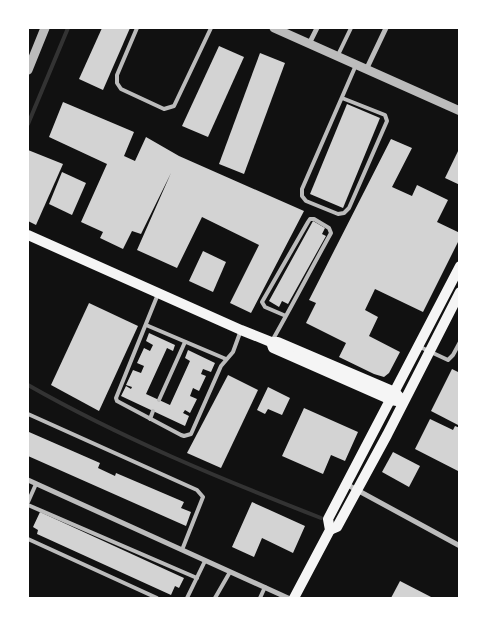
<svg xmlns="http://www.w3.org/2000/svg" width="487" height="626" viewBox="0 0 487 626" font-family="Roboto,sans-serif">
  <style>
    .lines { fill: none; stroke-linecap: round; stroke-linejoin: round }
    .stream { stroke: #333; stroke-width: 4 }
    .building { fill: #d3d3d3 }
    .service { stroke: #bcbcbc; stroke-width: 4 }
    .minor { stroke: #bcbcbc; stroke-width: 5 }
    .tertiary { stroke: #bcbcbc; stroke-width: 9 }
    .secondary { stroke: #f5f5f5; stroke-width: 10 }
  </style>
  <rect width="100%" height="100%" fill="#111"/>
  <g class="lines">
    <g class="stream">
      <polyline points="28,124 68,28"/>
      <path d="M28 385C121 438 221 479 321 518"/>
    </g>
  </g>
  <g class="building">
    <polygon points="102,28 130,28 103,90 79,79"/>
    <polygon points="219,46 244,57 208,137 182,126"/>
    <polygon points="260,53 285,63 244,174 219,164"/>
    <polygon points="63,102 134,132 124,156 135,161 146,137 179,156 304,211 251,313 230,303 259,245 202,217 177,268 137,250 171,173 141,234 132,231 123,249 100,238 103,232 81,222 107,164 49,137"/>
    <polygon points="347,104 380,118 343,208 310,194"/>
    <polygon points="391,139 412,148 392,187 412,196 417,185 448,200 437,222 460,233 460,238 423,312 375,289 365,310 378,317 369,336 400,352 389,373 384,377 374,374 339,357 346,343 306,323 316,303 309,300"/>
    <polygon points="460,147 460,185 445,178"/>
    <polygon points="28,150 63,164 36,225 28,221"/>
    <polygon points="62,172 86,183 72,215 49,204"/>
    <polygon points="313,221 325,228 322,234 326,236 288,304 282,301 279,307 269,301"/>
    <polygon points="203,251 226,262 213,292 189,281"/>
    <polygon points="89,303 138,326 99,411 51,385"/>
    <polygon points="149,333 175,345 173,351 167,348 146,394 170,405 190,361 185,358 188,350 215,363 211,372 203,369 201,374 206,376 199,391 193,388 190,396 197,399 190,413 185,410 183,413 189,416 185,426 121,396 126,386 131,389 132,387 126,385 133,370 141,373 144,366 137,363 144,348 150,351 153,345 146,341"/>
    <polygon points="452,369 460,373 460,426 431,411"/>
    <polygon points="228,375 258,390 221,468 187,453"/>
    <polygon points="268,387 290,398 282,415 268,409 265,414 257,410"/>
    <polygon points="304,408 358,432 345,461 331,455 323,474 282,456"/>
    <polygon points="430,419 453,430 455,426 460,428 460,472 415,449"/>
    <polygon points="29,432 100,463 98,468 115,476 116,473 184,502 181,508 191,512 186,526 28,456 28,436"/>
    <polygon points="393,452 420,466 409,487 382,472"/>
    <polygon points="252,502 305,526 293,553 262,538 254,557 232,547"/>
    <polygon points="40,512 184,578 179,588 175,586 171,595 37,534 38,530 33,527"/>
    <polygon points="400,581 433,598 391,598"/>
  </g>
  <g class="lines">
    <g class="service">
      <polyline points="137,28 117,75 117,83 121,89 164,109 174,106 211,28"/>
      <polyline points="337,57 351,28"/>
      <polyline points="342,98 385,115 387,121 349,208 344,213 338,214 306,201 302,196 302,189 356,65"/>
      <polyline points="158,294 116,398 117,401 181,435 184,436 191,434 221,366 233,352 241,330"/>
      <polyline points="146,325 226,359"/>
      <path d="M272 341C292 306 311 269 331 233L329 228 314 219H310L308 222 262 302 265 307 286 316"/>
      <polyline points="418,346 448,360 453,355 460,342"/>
      <polyline points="159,400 185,342"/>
      <polyline points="28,414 197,490 203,497 182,550"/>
      <polyline points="150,419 153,411"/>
      <polyline points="28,502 36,484"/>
      <polyline points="28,505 197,578"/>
      <polyline points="28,539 157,598"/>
      <polyline points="187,598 205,561"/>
      <polyline points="215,598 230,572"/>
      <polyline points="260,598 265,587"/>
    </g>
    <g class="minor">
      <polyline points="309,44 317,28"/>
      <polyline points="366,70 386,28"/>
      <polyline points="28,480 288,598"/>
      <polyline points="346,484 460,546"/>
    </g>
    <g class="tertiary">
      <polyline points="274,28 460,111"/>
      <polyline points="28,70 45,28"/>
    </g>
    <g class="secondary">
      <polyline points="28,235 241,330 271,342 278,342 395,392 403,401"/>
      <polyline points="271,342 273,348 391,400 397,401"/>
      <polyline points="330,530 337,527 387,435 460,292"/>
      <polyline points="294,598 330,530 328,519 460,266"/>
    </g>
  </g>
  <rect width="487" height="626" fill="none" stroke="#ffffff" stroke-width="58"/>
</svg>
